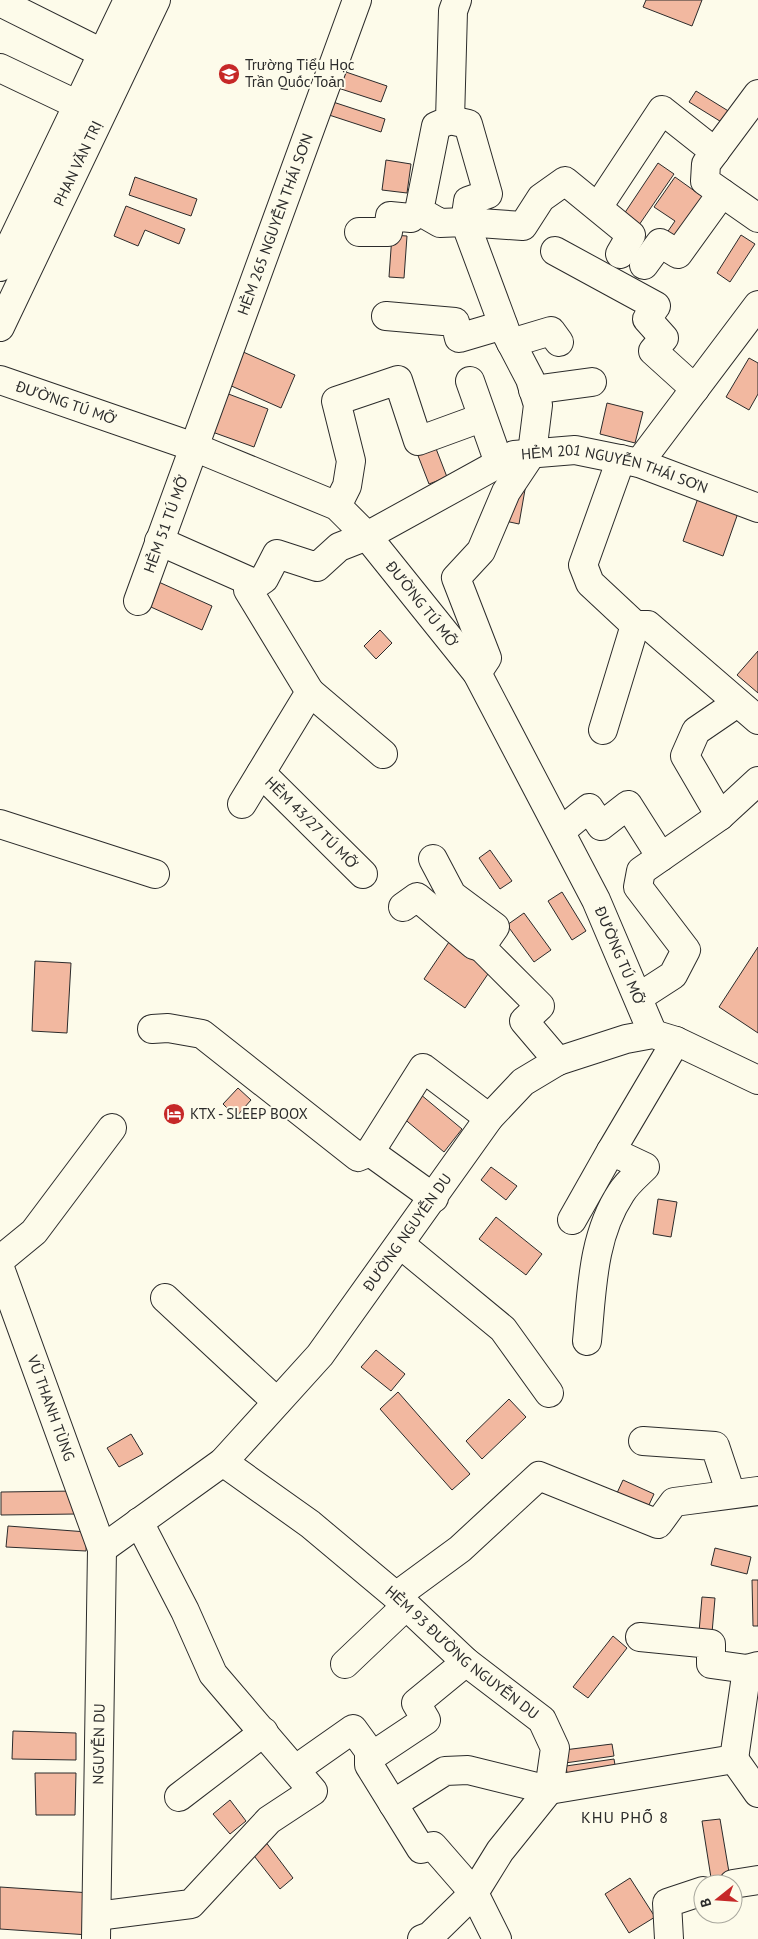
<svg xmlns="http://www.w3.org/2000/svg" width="758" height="1939" viewBox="0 0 758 1939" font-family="'PT Sans',sans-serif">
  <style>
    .building { fill: #f2b8a0; stroke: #2b2b2b }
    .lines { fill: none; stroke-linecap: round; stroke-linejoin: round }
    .minor-casing { stroke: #2b2b2b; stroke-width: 30 }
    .major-casing { stroke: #2b2b2b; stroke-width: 30 }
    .minor { stroke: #fdfbea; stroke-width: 28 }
    .major { stroke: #fdfbea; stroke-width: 28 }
    .labels { text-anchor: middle; stroke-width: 4; stroke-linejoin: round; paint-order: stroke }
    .poi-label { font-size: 15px; fill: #2b2b2b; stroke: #fdfbea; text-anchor: start }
    .street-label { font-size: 15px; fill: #2b2b2b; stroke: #fdfbea }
    .neighbourhood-label { font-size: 16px; letter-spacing: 1px; fill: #2b2b2b; stroke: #fdfbea }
  </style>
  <rect width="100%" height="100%" fill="#fdfbea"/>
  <g class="building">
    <polygon points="646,0 702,0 692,26 643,7"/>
    <polygon points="343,71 387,86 381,102 338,88"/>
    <polygon points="696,91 730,112 723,123 689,102"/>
    <polygon points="330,101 385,119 381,132 326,114"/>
    <polygon points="386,160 411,164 407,193 382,190"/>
    <polygon points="658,163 674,174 639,225 624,214"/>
    <polygon points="135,177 197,199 191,216 129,195"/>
    <polygon points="675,177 710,202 679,247 664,237 675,221 654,207"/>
    <polygon points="126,206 185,229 179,244 145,230 138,246 114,236"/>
    <polygon points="392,235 407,236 404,278 389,277"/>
    <polygon points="741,235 755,244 730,282 717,273"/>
    <polygon points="241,351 295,375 281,408 227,384"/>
    <polygon points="749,358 758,363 758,394 749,410 726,397"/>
    <polygon points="218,390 268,409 254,447 204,429"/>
    <polygon points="607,403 643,412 635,443 600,434"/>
    <polygon points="435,446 447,477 429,484 417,453"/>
    <polygon points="530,461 519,524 505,521"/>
    <polygon points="698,498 738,513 723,556 683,541"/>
    <polygon points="152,579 212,606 202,630 142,603"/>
    <polygon points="380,630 392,643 376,659 364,646"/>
    <polygon points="758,651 758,693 737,675"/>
    <polygon points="490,850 512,881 500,889 479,858"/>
    <polygon points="562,892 586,931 572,940 548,901"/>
    <polygon points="524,913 551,950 534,962 507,925"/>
    <polygon points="451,939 492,968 465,1008 424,979"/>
    <polygon points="758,947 758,1033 719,1007"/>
    <polygon points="35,961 71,963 67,1033 32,1031"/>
    <polygon points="238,1088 251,1100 236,1117 223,1104"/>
    <polygon points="420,1094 462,1129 444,1152 402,1117"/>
    <polygon points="491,1167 517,1186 506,1200 481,1180"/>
    <polygon points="658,1199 677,1202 671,1237 653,1234"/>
    <polygon points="496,1217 542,1254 526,1275 479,1239"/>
    <polygon points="376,1350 405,1374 391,1391 361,1367"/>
    <polygon points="398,1392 470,1474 452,1490 380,1409"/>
    <polygon points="509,1399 526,1417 482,1459 466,1441"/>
    <polygon points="131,1434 143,1454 119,1467 107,1448"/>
    <polygon points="623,1480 654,1494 648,1507 617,1493"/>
    <polygon points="76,1491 76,1514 1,1515 1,1492"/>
    <polygon points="8,1526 87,1532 86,1551 6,1547"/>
    <polygon points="715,1548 751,1557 747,1574 711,1565"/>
    <polygon points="752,1580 758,1580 758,1626 753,1626"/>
    <polygon points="702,1597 715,1598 712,1633 699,1632"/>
    <polygon points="613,1636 627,1648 588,1698 573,1687"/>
    <polygon points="13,1731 76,1733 76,1760 12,1759"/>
    <polygon points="612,1744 614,1756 565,1763 564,1750"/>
    <polygon points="614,1759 616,1771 568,1779 566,1766"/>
    <polygon points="35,1773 76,1773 75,1815 36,1815"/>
    <polygon points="230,1800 246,1821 230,1834 213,1814"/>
    <polygon points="720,1819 731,1884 712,1884 702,1821"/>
    <polygon points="265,1841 293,1878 280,1889 251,1852"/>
    <polygon points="630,1878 655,1917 629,1933 605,1894"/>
    <polygon points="0,1887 91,1893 89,1935 0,1929"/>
  </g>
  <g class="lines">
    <g class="minor-casing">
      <g id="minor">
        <polyline points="457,0 453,11 450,120 436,126 419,211 440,223 465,222 507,335 530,379 538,405 532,453 506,492 481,551 456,578 487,658 477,673"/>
        <polyline points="0,2 102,53"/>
        <polyline points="0,68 78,105"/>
        <polyline points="758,94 706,164 705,181 758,218"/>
        <polyline points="450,120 468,124 488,194 468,201 465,222 523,226 541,198 565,181 631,235 620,254"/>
        <polyline points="598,207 662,110 715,152"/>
        <polyline points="359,232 388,232 390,216 411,218 419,211"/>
        <polyline points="555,251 656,306 647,319 664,338 653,351 695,389"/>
        <polyline points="644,265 660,243 678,254 722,193"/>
        <polyline points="386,316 455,322 459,338 503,325"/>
        <polyline points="511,343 551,331 559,342"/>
        <path id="s1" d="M0 380 194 447 337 506 367 536 477 673 596 900 653 1034"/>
        <polyline points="470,381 499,463"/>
        <polyline points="533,390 592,382"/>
        <polyline points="621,459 583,565 590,583 635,625 648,625 758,720"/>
        <polyline points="639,463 758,305"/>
        <polyline points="337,506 347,486 351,461 336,401 398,380 418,441 481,418"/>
        <polyline points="159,541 256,584"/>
        <path id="s2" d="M138 601 357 0"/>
        <polyline points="310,692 383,754"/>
        <polyline points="603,730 635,625"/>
        <path id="s3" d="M261 773 363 874"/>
        <path id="s4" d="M242 804 310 692 248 590 264 579 277 554 317 567 339 547 367 536 514 455 575 450 639 463 758 508"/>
        <polyline points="720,816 685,756 696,731 737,703"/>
        <polyline points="0,824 155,874"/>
        <polyline points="561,831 589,808 601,826 628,805 661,857"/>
        <polyline points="433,859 452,895 495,927 481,947 540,1006 524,1021 558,1061"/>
        <polyline points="403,907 417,897 474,945 481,947"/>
        <polyline points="639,997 673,975 686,950 638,887 641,871 720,816 758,781"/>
        <polyline points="152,1029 168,1028 202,1034 358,1157 370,1152 434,1198"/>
        <polyline points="370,1152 423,1068 489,1118"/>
        <polyline points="572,1220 611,1151"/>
        <polyline points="400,1244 503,1329 549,1393"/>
        <polyline points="0,1260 34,1232 112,1128"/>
        <path id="s5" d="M0 1268 102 1549 96 1939"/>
        <polyline points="165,1298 277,1402"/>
        <path d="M587 1341C592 1291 592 1237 621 1193 627 1183 637 1175 645 1167L611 1151 676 1041"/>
        <polyline points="643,1441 715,1446 731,1494"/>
        <path id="s6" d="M223 1462 310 1524 396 1596 466 1662 542 1720 555 1748 549 1790 500 1851 474 1893 430 1936 422 1939"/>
        <path id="s7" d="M102 1549 223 1462 320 1355 489 1118 523 1082 558 1061 626 1039 653 1034 676 1041 758 1080"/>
        <polyline points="396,1596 460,1549 539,1476 658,1524 674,1502 758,1491"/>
        <polyline points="640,1637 711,1644 711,1664 747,1669 758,1666"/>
        <polyline points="345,1664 406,1606"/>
        <polyline points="369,1758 426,1720 416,1703 466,1662"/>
        <polyline points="734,1759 758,1793"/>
        <polyline points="296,1769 353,1729 369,1751 369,1765 421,1849 433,1846 474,1893 497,1939"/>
        <polyline points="179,1797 264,1732"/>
        <polyline points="393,1804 445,1771 468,1770 549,1790 734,1759 747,1669"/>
        <polyline points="733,1884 758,1880"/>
        <polyline points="97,1916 191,1904 269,1820 313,1791 213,1674 185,1611 139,1522"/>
        <polyline points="669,1939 667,1903 703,1891"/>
      </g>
    </g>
    <g class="major-casing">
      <g id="major">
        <polyline points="0,267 128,0"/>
        <path id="s8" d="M0 327 156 0"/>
      </g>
    </g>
    <use href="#minor" class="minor"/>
    <use href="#major" class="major"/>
  </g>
  <defs>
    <g id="school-disc" transform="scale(1.125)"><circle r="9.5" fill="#c62828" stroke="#fdfbea"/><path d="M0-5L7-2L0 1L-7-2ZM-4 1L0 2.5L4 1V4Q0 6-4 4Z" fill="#fff"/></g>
    <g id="hotel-disc" transform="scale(1.125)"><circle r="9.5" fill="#c62828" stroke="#fdfbea"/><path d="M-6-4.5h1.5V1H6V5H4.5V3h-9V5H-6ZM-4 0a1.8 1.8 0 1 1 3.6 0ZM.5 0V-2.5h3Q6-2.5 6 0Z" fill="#fff"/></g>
  </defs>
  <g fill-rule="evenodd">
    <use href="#school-disc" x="229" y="74"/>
    <use href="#hotel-disc" x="174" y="1114"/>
  </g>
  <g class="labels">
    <g class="poi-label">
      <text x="245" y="70">Trường Tiểu Học<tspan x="245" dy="17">Trần Quốc Toản</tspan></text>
      <text x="190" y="1119">KTX - SLEEP BOOX</text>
    </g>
    <g class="street-label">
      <text dy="5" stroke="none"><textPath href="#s8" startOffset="181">PHAN VĂN TRỊ</textPath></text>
      <text dy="5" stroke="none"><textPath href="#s2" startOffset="401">HẺM 265 NGUYỄN THÁI SƠN</textPath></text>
      <text dy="5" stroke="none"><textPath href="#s1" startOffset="70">ĐƯỜNG TÚ MỠ</textPath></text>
      <text dy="5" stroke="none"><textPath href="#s4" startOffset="671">HẺM 201 NGUYỄN THÁI SƠN</textPath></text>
      <text dy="5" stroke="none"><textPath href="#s2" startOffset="82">HẺM 51 TÚ MỠ</textPath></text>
      <text dy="5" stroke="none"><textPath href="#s1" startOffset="490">ĐƯỜNG TÚ MỠ</textPath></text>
      <text dy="5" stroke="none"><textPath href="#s3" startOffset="71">HẺM 43/27 TÚ MỠ</textPath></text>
      <text dy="5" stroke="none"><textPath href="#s1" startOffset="895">ĐƯỜNG TÚ MỠ</textPath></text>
      <text dy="5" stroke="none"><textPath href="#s7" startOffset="444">ĐƯỜNG NGUYỄN DU</textPath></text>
      <text dy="5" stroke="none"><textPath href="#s5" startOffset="149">VŨ THANH TÙNG</textPath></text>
      <text dy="5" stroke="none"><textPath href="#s6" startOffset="306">HẺM 93 ĐƯỜNG NGUYỄN DU</textPath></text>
      <text transform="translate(99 1744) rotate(-89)" y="5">NGUYỄN DU</text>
    </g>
    <g class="neighbourhood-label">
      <text x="625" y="1823">KHU PHỐ 8</text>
    </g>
  </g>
  <g transform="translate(718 1899) rotate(253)"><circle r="24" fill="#fdfbea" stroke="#a9a89e"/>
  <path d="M0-4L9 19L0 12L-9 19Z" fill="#c62828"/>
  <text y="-8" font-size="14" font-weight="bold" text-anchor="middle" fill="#2b2b2b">B</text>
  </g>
</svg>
